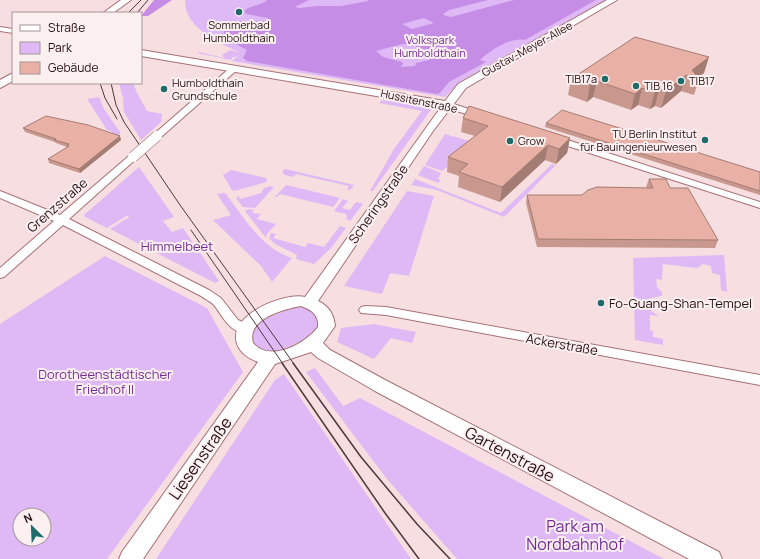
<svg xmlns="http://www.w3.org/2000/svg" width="760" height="559" viewBox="0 0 760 559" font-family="Manrope,sans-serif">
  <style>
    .green { fill: #deb9f5; fill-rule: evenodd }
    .forest { fill: #c68de7; fill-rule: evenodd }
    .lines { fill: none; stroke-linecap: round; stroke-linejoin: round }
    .minor-casing { stroke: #a67076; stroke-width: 2 }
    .tertiary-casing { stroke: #a67076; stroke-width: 2 }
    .minor { fill: #fff; fill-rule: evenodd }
    .tertiary { fill: #fff; fill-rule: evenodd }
    .tram-far1 { stroke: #4e383b; stroke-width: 1 }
    .tram { stroke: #4e383b; stroke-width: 1.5 }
    .minor-bridge-casing { stroke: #a67076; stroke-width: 11; stroke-linecap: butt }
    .minor-bridge { stroke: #fff; stroke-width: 10 }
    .wall { fill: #c8988e }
    .shaded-wall { fill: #a37c74 }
    .building { fill: #e9b1a5; stroke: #a37c74 }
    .poi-dot { fill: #1f6b69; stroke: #fbeff0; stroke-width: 1.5 }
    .labels { text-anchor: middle; stroke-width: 4; stroke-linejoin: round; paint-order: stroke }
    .far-poi-label { font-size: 11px; fill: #251013; stroke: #fbeff0; text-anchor: start }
    .far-park-label { font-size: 11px; fill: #732c95; stroke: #fbeff0 }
    .far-street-label { font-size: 11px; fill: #251013; stroke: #fbeff0 }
    .street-label { font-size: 13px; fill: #251013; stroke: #fbeff0 }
    .park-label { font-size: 13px; fill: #732c95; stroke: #fbeff0 }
    .poi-label { font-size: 13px; fill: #251013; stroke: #fbeff0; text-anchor: start }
    .near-street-label { font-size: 16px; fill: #251013; stroke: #fbeff0 }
    .near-park-label { font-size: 16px; fill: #732c95; stroke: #fbeff0 }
  </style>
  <rect width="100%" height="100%" fill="#f7dee0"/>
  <g class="green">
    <path d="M185 0H606L461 81 445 97 232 61 238 56 231 58 232 59 231 60 197 53 199 52 224 58 222 55 230 50 241 53C220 43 184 28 185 0Z"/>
    <polygon points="119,83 133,83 137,93 147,111 162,114 161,122 141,140 124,112 123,98"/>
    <polygon points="99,97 104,109 120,132 120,137 114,138 111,131 107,130 87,99"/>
    <polygon points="382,100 432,108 373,191 370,191 394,149 422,111 379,103"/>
    <polygon points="445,134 476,143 442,171 425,165"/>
    <polygon points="552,164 556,165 504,217 437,190 411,185 415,179 501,213"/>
    <polygon points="424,166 441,173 438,179 441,180 438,183 418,175"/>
    <polygon points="139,167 174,217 163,221 172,232 183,228 219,281 215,283 110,229 129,217 128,215 107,228 85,217 84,215"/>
    <polygon points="285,169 354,185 350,190 347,190 349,186 296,174 293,177 285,175 282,172"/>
    <polygon points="231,170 266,178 267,182 234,191 232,190 223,175"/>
    <polygon points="286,185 340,198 333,207 280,194 277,197 275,197"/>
    <polygon points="270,186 274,187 255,208 243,207 236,198 240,195 239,197 240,199 261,193 264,188"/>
    <polygon points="407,191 434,196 409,276 390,273 382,294 344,286"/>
    <path d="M224 193 226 194C245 219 261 248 292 258L272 282 261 266 213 220 231 215 217 194Z"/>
    <polygon points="343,199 348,201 342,208 350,210 356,202 363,204 350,221 346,219 347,217 346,214 334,211"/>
    <polygon points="249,209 254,210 252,213 261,214 257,219 276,224 267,234 266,238 245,211"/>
    <polygon points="340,226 346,228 331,248 314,264 296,259 297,255 275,244 269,238 271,233 276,234 273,238 305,247 308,243 324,247"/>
    <polygon points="724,255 727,292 721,290 720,275 712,273 711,266 702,264 701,266 696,268 663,264 662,280 656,279 657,287 662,292 662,296 650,298 651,311 659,316 650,315 650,330 653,331 653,337 663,339 663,345 635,340 633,258"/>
    <path d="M105 256 207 308 243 372 107 559H0V324ZM20 515H44V539H20Z"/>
    <path d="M303 307 315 312 320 326C308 339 278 357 260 350 257 349 253 345 250 343L254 324 288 309Z"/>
    <polygon points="374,324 416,332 412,343 391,338 374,359 337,342 341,328"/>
    <polygon points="315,368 343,406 360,398 664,559 457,559 387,479 306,372"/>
    <polygon points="284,374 411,559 156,559 275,380"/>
  </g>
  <g class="forest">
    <polygon points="154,0 172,0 148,16 141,16"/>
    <path d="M267 0H309L295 7 299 8 317 6H341L368 1 367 0H488L449 10 443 14 446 16 451 17 514 0H596L525 40C510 37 491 50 480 60L486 62 449 82 440 93 437 94 247 61 243 58 247 50 223 37 224 31 234 21H267L268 18 246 14 244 11C250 5 261 6 267 0ZM424 18 434 23 412 29 402 24ZM402 44C412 44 426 48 433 55L429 60 416 63 415 66 400 67 403 64 402 62 383 57 376 51Z"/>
  </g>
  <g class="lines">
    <g class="minor-casing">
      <g id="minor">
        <polygon points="0,27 13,29 13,33 0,31"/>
        <polygon points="231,67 234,67 238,69 160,138 154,138 152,136 154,134"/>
        <polygon points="447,102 485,114 486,116 482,119 444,107 443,105"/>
        <polygon points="555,136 760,202 760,208 552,141 550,139"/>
        <path d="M133 154 136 155 138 157 136 159 69 219 209 290 221 298 238 320 250 325 251 328 250 331C231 337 223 316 214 305 210 301 205 299 201 296L63 225 4 277 0 278V268L54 221 0 198V191L60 215 130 155Z"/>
        <polygon points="365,306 386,307 760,375 760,385 386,315 361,313 359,310 361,307"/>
      </g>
    </g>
    <g class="tertiary-casing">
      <g id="tertiary">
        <polygon points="121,0 131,0 113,13 103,13"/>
        <path d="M607 0H617L466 88 433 131 318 301C329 306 334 315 335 326L323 343 330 350 387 381 719 552 722 559H689L375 391 318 358 311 352 275 364 143 559H119L122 552 258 362C250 359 243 355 239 348 221 317 284 292 305 297L441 107 141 56V50L445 101 458 84ZM301 306C312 310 319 315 318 327 305 344 270 363 253 343 246 319 284 309 301 306Z"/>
        <polygon points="13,73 13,81 0,88 0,80"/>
      </g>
    </g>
    <use href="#minor" class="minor"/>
    <use href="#tertiary" class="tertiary"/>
    <g class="tram-far1">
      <polyline points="128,13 141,0"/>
      <polyline points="137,13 148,0"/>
      <polyline points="100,83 105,98 117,119"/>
      <polyline points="111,83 116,105 124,122 180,205 294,364"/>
      <polyline points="191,230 283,364"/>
    </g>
    <g class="tram">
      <polyline points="282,363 385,513 419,559"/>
      <polyline points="293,363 361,457 417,524 450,559"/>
    </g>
    <g class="minor-bridge-casing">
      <polyline id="minor-bridge" points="133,157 157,136"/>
    </g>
    <use href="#minor-bridge" class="minor-bridge"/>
  </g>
  <g class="wall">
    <polygon points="704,73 698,77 699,79 694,95 681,91 661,108 655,106 650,109 638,105 631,110 593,97 587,102 568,95 571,79"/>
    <polygon points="463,118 570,138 567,153 556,164 545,160 500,202 458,187 459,176 447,172 448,157 475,136 461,132"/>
    <polygon points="546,123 760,172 760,195 545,127"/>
    <polygon points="23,128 121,140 80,173 49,163 48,159 67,147 56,143 55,142 25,132"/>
    <polygon points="649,179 670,188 718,240 715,248 537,247 526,203 527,195 582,195 647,188 646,187"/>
  </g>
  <g class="shaded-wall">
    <polygon points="709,57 704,73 697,78 692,70"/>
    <polygon points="686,75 681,91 661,108 666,91"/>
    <polygon points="597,81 593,97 587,102 590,85"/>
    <polygon points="642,88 638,105 631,110 635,94"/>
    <polygon points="659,89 655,106 650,109 655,92"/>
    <polygon points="120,136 121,140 80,173 79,169"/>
    <polygon points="570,138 567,153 556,164 559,149"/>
    <polygon points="548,145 545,160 500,202 502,187"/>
  </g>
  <g class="building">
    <polygon points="635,37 709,57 692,70 699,79 686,75 666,91 659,89 655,92 642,88 635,94 597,81 590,85 571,79"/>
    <polygon points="469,106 570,138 559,149 548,145 502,187 459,172 468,164 448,157 488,126 463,118"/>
    <polygon points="562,110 760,172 760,191 546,123"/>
    <polygon points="46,116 88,125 120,136 79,169 48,159 69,146 67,145 69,144 54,140 56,139 23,128"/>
    <polygon points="649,179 666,179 670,188 688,188 718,240 538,239 527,195 582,195 588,190 597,187 653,188"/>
  </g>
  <g class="poi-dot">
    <circle cx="239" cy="12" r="4"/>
    <circle cx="605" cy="79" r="4"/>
    <circle cx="681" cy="81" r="4"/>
    <circle cx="636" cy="86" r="4"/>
    <circle cx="164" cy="89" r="4"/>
    <circle cx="705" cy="140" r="4"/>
    <circle cx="510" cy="141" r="4"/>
    <circle cx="601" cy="303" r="4"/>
  </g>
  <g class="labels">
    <g class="far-poi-label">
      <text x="239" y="29" text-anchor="middle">Sommerbad<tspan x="239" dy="13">Humboldthain</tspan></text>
      <text x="597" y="83" text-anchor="end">TIB17a</text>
      <text x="689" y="85">TIB17</text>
      <text x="172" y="87">Humboldthain<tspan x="172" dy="13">Grundschule</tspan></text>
      <text x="644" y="90">TIB 16</text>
      <text x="697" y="138" text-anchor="end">TU Berlin Institut<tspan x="697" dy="13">für Bauingenieurwesen</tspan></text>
      <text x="518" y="145">Grow</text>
    </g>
    <g class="far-park-label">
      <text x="430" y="44">Volkspark<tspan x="430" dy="13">Humboldthain</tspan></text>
    </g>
    <g class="far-street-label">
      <text transform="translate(527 49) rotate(-29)" y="4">Gustav-Meyer-Allee</text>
      <text transform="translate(419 101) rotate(12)" y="4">Hussitenstraße</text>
    </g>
    <g class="street-label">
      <text transform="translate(378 204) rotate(-55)" y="5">Scheringstraße</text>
      <text transform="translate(57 205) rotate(-41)" y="5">Grenzstraße</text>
      <text transform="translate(562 344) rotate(10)" y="5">Ackerstraße</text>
    </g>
    <g class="park-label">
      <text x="177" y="251">Himmelbeet</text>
      <text x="105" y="379">Dorotheenstädtischer<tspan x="105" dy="15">Friedhof II</tspan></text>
    </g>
    <g class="poi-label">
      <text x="609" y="308">Fo-Guang-Shan-Tempel</text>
    </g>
    <g class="near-street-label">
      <text transform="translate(510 454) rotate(28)" y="6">Gartenstraße</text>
      <text transform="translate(200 458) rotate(-55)" y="6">Liesenstraße</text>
    </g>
    <g class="near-park-label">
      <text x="575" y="532">Park am<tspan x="575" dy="18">Nordbahnhof</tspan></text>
    </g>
  </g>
  <rect x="12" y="12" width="130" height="72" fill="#fbeff0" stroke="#a59698"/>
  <rect x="20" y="25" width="20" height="6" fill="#ffffff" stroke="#a59698"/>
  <text x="48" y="32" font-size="12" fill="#251013">Straße</text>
  <rect x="20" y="42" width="20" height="12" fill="#deb9f5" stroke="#a59698"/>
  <text x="48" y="52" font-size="12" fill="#251013">Park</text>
  <rect x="20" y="62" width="20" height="12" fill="#e9b1a5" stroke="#a59698"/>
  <text x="48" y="72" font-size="12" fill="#251013">Gebäude</text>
  <g transform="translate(32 527) rotate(336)"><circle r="19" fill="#fbeff0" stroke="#a59698"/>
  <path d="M0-3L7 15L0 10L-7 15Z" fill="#1f6b69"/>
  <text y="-6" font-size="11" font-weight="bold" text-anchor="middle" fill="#251013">N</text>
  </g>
</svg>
